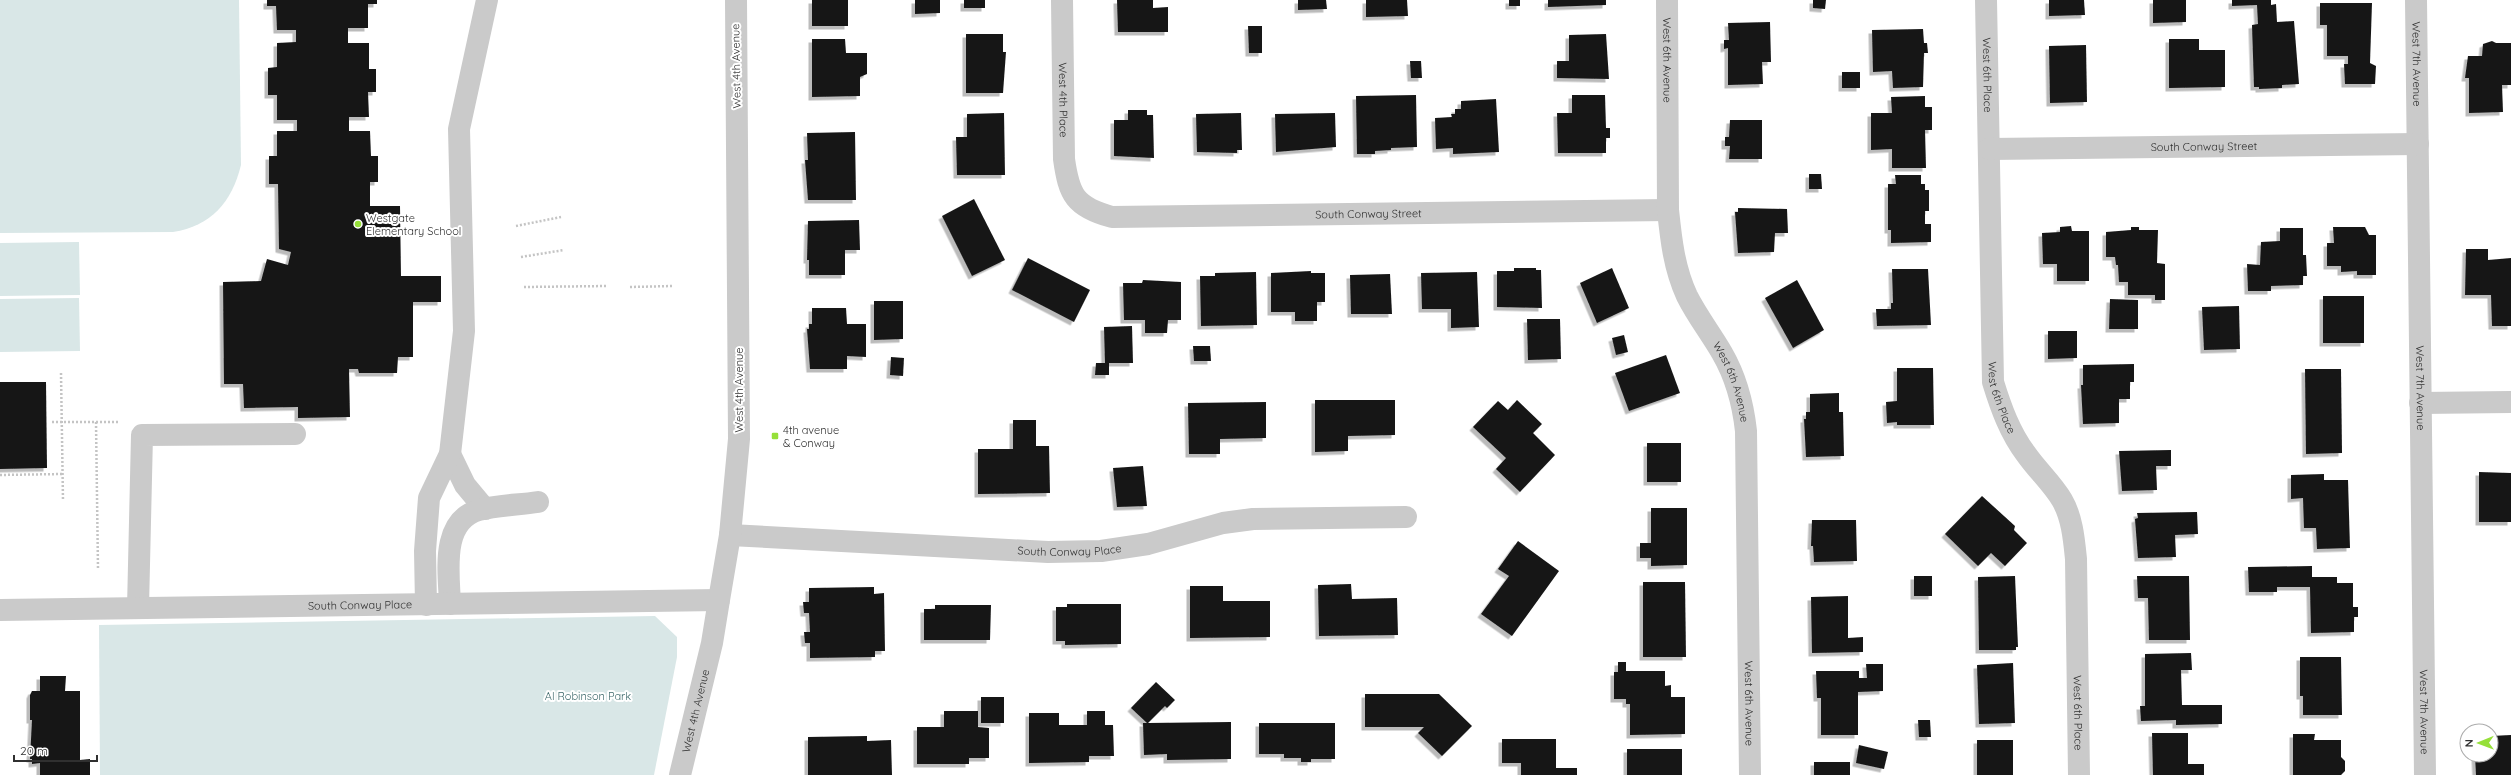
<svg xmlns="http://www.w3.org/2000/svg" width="2511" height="775" viewBox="0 0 2511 775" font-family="Quicksand,sans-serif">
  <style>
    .green { fill: #d9e7e7 }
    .building { fill: #171717; filter: url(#shadow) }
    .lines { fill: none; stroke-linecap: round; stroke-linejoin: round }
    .path { stroke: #c4c4c4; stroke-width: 2.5; stroke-dasharray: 2 2; stroke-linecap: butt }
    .minor { stroke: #cacaca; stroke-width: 22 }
    .poi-dot { fill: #96e039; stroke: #fff; stroke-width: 1.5 }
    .labels { text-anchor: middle; stroke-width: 4; stroke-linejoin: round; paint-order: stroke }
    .street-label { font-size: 11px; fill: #303030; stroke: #fff }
    .poi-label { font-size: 11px; fill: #303030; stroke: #fff; text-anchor: start }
    .park-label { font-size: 11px; fill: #3e696b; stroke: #fff }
  </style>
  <defs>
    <filter id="shadow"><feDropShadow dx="-3.5" dy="3.5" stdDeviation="0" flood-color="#0004"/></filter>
  </defs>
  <rect width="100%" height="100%" fill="#fff"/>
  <g class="green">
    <path d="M0 0H239L241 165C232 202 211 226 173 232L0 233Z"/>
    <polygon points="79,242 80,295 0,296 0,243"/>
    <polygon points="79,298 80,351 0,352 0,299"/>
    <polygon points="655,616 677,637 677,657 654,775 100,775 99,625"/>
  </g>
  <g class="building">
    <polygon points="267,0 377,0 377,4 368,4 368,28 348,28 348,43 369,43 369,69 376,69 376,92 368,92 369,117 349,117 349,131 370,131 371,156 378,156 378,182 370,182 370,206 400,206 401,276 441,276 441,302 413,302 413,357 398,357 397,373 359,373 358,369 349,369 350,417 298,418 298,407 244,408 243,384 224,384 223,282 261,281 267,259 288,265 291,252 279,249 278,184 269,184 269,156 277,156 277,131 297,131 297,120 277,120 277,95 268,95 268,68 277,67 277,43 296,42 296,30 277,30 276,6 267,6"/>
    <rect x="812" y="0" width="36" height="26"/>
    <polygon points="915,0 940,0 940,13 915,14"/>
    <rect x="964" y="0" width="21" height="8"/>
    <polygon points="1117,0 1153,0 1153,8 1168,7 1168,32 1118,32"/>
    <polygon points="1298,0 1326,0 1327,9 1298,10"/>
    <polygon points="1366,0 1407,0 1408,16 1366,17"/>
    <rect x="1509" y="0" width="11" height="6"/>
    <polygon points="1548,0 1606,0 1606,5 1548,7"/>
    <polygon points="1813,0 1826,0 1825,9 1813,8"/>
    <polygon points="2049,0 2084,0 2085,15 2049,16"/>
    <polygon points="2153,0 2186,0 2186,22 2153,23"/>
    <polygon points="2232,0 2271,0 2271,5 2276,4 2277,22 2294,21 2299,84 2282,85 2282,88 2259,89 2259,87 2254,87 2252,25 2258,24 2257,5 2232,6"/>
    <polygon points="2320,3 2372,3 2370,63 2376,66 2375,84 2345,84 2344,64 2348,64 2348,56 2327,56 2327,25 2320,25"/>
    <polygon points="1770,22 1771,62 1762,62 1763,84 1728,85 1728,48 1724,49 1724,40 1729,40 1728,23"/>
    <polygon points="1248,26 1262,26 1262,53 1249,53"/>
    <polygon points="1923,29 1924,43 1927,43 1928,53 1924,53 1923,87 1893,88 1892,71 1873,72 1872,30"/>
    <polygon points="966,34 1003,34 1003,52 1006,52 1003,93 966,93"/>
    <polygon points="1606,34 1609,79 1557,78 1557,61 1569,61 1569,35"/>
    <polygon points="812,39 845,39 846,53 867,53 867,74 860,77 860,96 812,97"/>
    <polygon points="2169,39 2199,39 2199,50 2225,50 2225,87 2169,88"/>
    <polygon points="2492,41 2496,43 2511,43 2511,85 2502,85 2503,112 2469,113 2469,78 2465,78 2468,56 2482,56 2483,44"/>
    <polygon points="2086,45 2087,102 2050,103 2049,46"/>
    <polygon points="1410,61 1421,61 1422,78 1411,78"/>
    <rect x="1842" y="72" width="18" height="16"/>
    <polygon points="1416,95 1417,147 1391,148 1391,150 1375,151 1375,154 1357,154 1356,96"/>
    <polygon points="1572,95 1605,95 1606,128 1610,128 1610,138 1606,138 1606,153 1558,153 1557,113 1572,113"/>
    <polygon points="1925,96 1925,107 1932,107 1932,130 1925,130 1926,168 1892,168 1892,149 1871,150 1871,113 1892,113 1891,97"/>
    <polygon points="1496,99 1499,152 1453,154 1453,148 1436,149 1435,118 1452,117 1451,114 1455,114 1455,109 1461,109 1461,101"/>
    <polygon points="1128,110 1147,110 1147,115 1153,115 1154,158 1114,156 1114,120 1128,120"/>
    <polygon points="1004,113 1005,175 957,175 956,137 967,137 967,114"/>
    <polygon points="1241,113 1242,150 1237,150 1237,153 1197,152 1196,114"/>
    <polygon points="1335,113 1336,147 1276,152 1275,114"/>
    <polygon points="1730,120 1762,120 1762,159 1729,159 1730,146 1725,146 1725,137 1729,137"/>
    <polygon points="855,132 856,200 808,200 805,160 808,160 807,133"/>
    <polygon points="1809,174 1821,174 1822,189 1809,189"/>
    <polygon points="1895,175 1921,175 1921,184 1925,184 1925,190 1929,190 1929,211 1925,211 1925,224 1931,224 1931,242 1891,243 1891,230 1888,230 1888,184 1896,184"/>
    <polygon points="974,199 1005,260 972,276 942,216"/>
    <polygon points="1738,208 1787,209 1788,233 1775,233 1774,252 1738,253 1735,212 1738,212"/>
    <polygon points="859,220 860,250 845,250 845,275 809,275 809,260 807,260 808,221"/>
    <polygon points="2071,226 2072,231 2089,231 2089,281 2057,281 2057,264 2043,264 2042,233 2060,232 2060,227"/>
    <polygon points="2131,227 2139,227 2139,230 2158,230 2157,263 2165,264 2165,300 2155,300 2155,295 2128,295 2128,282 2119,282 2118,265 2116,265 2115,257 2106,257 2106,232 2131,230"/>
    <polygon points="2333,227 2365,227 2369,235 2376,235 2376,275 2357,275 2357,271 2341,272 2341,266 2327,266 2327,243 2334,243"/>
    <polygon points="2280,228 2303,228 2303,255 2306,255 2307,276 2303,276 2303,285 2271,286 2271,291 2248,291 2247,264 2260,265 2261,242 2280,241"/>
    <polygon points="2466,249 2488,249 2488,260 2511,258 2511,326 2492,326 2491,295 2465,295"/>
    <polygon points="1028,258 1090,290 1074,322 1012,290"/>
    <polygon points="1514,268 1536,268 1536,270 1541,270 1542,308 1497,307 1497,271 1514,271"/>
    <polygon points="1612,268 1629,308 1597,323 1580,283"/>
    <polygon points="1892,269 1928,269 1931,325 1877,326 1876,309 1891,309 1891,303 1893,303"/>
    <polygon points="1311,271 1311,273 1325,273 1325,302 1317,302 1317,321 1295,321 1295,312 1271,312 1271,273"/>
    <polygon points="1256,272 1257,325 1201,326 1200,276 1215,276 1215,273"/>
    <polygon points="1477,272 1479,327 1451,328 1451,309 1422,309 1421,273"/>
    <polygon points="1390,274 1392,314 1351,314 1350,275"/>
    <polygon points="1143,280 1181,282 1181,320 1168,320 1167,333 1145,333 1145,320 1124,320 1123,283 1142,283"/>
    <polygon points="1797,280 1824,330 1793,348 1765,298"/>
    <rect x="2323" y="296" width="41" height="47"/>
    <polygon points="2110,299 2138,300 2138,329 2109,329"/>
    <polygon points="874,301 903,301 903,339 874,340"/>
    <polygon points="2239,306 2240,349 2204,350 2202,307"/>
    <polygon points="812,308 846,308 847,324 866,324 866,357 847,356 847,369 810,369 807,329 809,329 809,324 812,324"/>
    <polygon points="1527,319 1560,319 1561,359 1528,360"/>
    <polygon points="1132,326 1133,363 1105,363 1104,327"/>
    <polygon points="2048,331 2077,331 2077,358 2048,359"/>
    <polygon points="1624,335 1628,352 1616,355 1612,338"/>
    <polygon points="1193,346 1210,346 1211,361 1194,361"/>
    <polygon points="1666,355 1680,393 1629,411 1615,373"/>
    <polygon points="891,357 904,358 903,376 890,375"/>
    <polygon points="1096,363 1109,363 1109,375 1095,375"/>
    <polygon points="2134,364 2134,382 2130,382 2130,399 2119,399 2119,423 2083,424 2081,385 2083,385 2083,365"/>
    <polygon points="1897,368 1933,368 1934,425 1897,425 1897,422 1887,423 1886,402 1897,401"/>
    <polygon points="2305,369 2341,369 2342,453 2306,454"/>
    <polygon points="0,382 46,382 47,468 0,469"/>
    <polygon points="1839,393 1839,412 1843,412 1844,456 1806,457 1804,419 1806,419 1806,412 1810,412 1810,394"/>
    <polygon points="1315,400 1395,400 1395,435 1348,436 1348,451 1315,452"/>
    <polygon points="1517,400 1542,424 1533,433 1555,455 1520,492 1496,469 1506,458 1473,427 1498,401 1508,410"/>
    <polygon points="1266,402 1266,438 1220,439 1220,454 1189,454 1188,403"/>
    <polygon points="1013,420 1036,420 1036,446 1049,446 1050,493 978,494 978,449 1013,449"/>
    <rect x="1647" y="443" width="34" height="39"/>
    <polygon points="2171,450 2171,466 2156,466 2157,490 2122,491 2119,451"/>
    <polygon points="1143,466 1147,506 1117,507 1113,468"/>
    <polygon points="2479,472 2511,473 2511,522 2479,522"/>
    <polygon points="2324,474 2324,480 2348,480 2350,548 2317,549 2316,528 2304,528 2303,498 2291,499 2291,475"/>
    <polygon points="1982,496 2015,526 2014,530 2027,543 2005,566 1991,553 1978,566 1945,534"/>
    <polygon points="1651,508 1687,508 1687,565 1651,566 1651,558 1640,558 1640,543 1651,543"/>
    <polygon points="2197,512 2198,534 2175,535 2176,557 2138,558 2135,519 2138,518 2137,513"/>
    <polygon points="1812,520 1856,520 1857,561 1814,562 1813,546 1811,546"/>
    <polygon points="1518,541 1559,571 1512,636 1481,614 1509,576 1498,569"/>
    <polygon points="2312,566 2312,577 2337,577 2337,583 2353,583 2353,607 2358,607 2358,617 2354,617 2354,632 2311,633 2310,587 2277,587 2277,592 2249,592 2248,567"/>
    <rect x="1914" y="576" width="18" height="20"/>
    <polygon points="2015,576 2018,647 2016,647 2016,650 1979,650 1978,577"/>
    <polygon points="2137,576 2189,576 2190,640 2149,640 2148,598 2138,598"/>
    <polygon points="1643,582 1685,582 1686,657 1643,657"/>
    <polygon points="1351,584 1352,599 1397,598 1398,635 1319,636 1318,585"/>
    <polygon points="1190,586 1223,586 1223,601 1270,601 1270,637 1190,638"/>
    <polygon points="874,587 874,594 884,593 885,651 875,651 875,657 810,658 810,643 805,643 804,632 810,632 809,613 804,613 803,602 809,602 809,588"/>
    <polygon points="1848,596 1848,638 1863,637 1863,652 1812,653 1811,597"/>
    <polygon points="1067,604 1121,604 1121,644 1065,645 1065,641 1056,641 1056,607 1067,607"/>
    <polygon points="935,605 991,605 990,640 924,640 924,609 935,609"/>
    <polygon points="2191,653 2192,670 2181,670 2182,705 2222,705 2222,724 2176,725 2176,720 2141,721 2140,706 2145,706 2145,654"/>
    <polygon points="2300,657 2341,657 2342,715 2303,715 2303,696 2300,696"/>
    <polygon points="1618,662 1626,662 1626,671 1665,671 1665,686 1671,685 1671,697 1685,697 1685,734 1630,735 1630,704 1626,704 1626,699 1614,699 1614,672 1618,672"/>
    <polygon points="2013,663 2015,723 1979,724 1977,665"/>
    <polygon points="1866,664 1883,664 1883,691 1858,692 1858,735 1821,735 1821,698 1817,698 1816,671 1859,671 1859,678 1867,678"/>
    <polygon points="40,676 66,676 65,691 80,691 80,760 90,759 90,775 40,775 40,763 32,764 32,759 30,759 32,720 30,720 30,695 32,691 40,691"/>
    <polygon points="1156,682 1175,700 1167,708 1165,706 1148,723 1231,722 1231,759 1167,760 1167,754 1144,755 1143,723 1147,723 1131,708"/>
    <polygon points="1365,694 1439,694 1472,726 1442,756 1418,733 1424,727 1365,727"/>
    <rect x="981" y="697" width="23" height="26"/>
    <polygon points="944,711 978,711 978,727 989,728 989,758 969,758 969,764 917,764 917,727 944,727"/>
    <polygon points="1087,711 1105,711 1105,725 1113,725 1114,756 1089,756 1089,762 1029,763 1029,713 1059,713 1059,725 1087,725"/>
    <polygon points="1918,720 1930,720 1931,737 1919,737"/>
    <polygon points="1259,723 1335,723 1335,759 1311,759 1311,762 1301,762 1301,758 1284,758 1284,754 1259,754"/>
    <polygon points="2152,733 2188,733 2188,764 2204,764 2204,775 2153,775"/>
    <polygon points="2293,734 2315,734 2314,740 2341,740 2341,757 2345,761 2345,771 2341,775 2293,775"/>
    <polygon points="2511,735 2511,775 2476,775 2475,755 2491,755 2491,736"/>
    <polygon points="867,736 867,741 891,740 892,775 808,775 808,737"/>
    <polygon points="1502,739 1556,739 1556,768 1577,768 1577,775 1521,775 1521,763 1502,763"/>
    <rect x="1977" y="740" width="36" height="35"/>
    <polygon points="1859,745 1888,752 1884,769 1856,763"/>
    <rect x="1627" y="749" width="55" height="26"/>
    <rect x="1814" y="762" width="36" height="13"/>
  </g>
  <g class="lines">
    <g class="path">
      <polyline points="516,226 561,217"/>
      <polyline points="521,257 564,250"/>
      <polyline points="524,287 608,286"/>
      <polyline points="630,287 673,286"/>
      <polyline points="61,373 63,501"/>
      <polyline points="52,422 120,422"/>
      <polyline points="96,422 98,569"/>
      <polyline points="0,475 62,474"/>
    </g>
    <g class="minor">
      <path id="s1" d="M1062 0 1064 159C1069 195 1075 207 1112 217L1668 210"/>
      <path id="s2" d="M1667 0 1668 210C1671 239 1674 268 1687 296 1697 316 1711 334 1722 353 1736 377 1743 404 1746 431L1750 775"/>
      <path id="s3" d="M1986 0 1993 382C2001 408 2010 433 2026 454 2037 470 2052 483 2062 500 2072 517 2074 539 2076 559L2079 775"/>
      <path id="s4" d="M2416 0 2425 775"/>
      <path id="s5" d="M1989 149 2418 144"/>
      <polyline points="2420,403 2511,402"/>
      <polyline points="450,454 465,485 485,509"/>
      <path id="s6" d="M730 535 1048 552 1101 551 1148 544 1223 523 1253 519 1406 517"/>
      <path d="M450 604C449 573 440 521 479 510 498 505 519 505 538 502"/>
      <polyline points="426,605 425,551 429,498 450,454 464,331 459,129 487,0"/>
      <polyline points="138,608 142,435 295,434"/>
      <path id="s7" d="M0 610 719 600"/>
      <path id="s8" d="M680 775 712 643 719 600 730 535 739 439 736 0"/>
    </g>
  </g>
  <g class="poi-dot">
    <circle cx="358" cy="224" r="4"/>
    <rect x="771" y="432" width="8" height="8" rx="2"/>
  </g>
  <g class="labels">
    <g class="street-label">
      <text dy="4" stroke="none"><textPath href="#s2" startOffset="60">West 6th Avenue</textPath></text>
      <text dy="4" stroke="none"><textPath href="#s4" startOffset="64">West 7th Avenue</textPath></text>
      <text transform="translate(736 66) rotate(-91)" y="4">West 4th Avenue</text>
      <text dy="4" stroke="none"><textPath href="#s3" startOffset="75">West 6th Place</textPath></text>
      <text dy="4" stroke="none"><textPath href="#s1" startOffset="100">West 4th Place</textPath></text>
      <text dy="4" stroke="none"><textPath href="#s5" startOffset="215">South Conway Street</textPath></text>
      <text dy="4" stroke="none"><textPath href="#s1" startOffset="498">South Conway Street</textPath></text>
      <text dy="4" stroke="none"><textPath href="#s2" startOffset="396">West 6th Avenue</textPath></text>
      <text dy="4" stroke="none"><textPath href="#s4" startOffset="388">West 7th Avenue</textPath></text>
      <text transform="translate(739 390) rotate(-90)" y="4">West 4th Avenue</text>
      <text dy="4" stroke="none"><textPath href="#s3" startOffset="399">West 6th Place</textPath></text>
      <text dy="4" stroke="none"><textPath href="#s6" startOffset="340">South Conway Place</textPath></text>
      <text dy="4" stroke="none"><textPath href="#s7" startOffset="360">South Conway Place</textPath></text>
      <text dy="4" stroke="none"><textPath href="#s2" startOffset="720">West 6th Avenue</textPath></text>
      <text dy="4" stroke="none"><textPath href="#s8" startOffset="66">West 4th Avenue</textPath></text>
      <text dy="4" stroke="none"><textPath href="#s4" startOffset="712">West 7th Avenue</textPath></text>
      <text dy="4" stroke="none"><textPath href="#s3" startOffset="735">West 6th Place</textPath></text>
    </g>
    <g class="poi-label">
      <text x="366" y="222">Westgate<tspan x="366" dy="13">Elementary School</tspan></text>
      <text x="783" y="434">4th avenue<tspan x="783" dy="13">&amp; Conway</tspan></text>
    </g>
    <g class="park-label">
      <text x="588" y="700">Al Robinson Park</text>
    </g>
  </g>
  <g transform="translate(2479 743) rotate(269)"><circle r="19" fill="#ffffff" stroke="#acacac"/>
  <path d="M0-3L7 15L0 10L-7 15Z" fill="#96e039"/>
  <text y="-6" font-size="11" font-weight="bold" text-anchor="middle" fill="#303030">N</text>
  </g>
  <path d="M14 755v6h83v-6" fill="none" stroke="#303030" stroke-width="2"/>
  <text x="20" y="755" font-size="12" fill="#303030" stroke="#ffffff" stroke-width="3" paint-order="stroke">20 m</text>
</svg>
